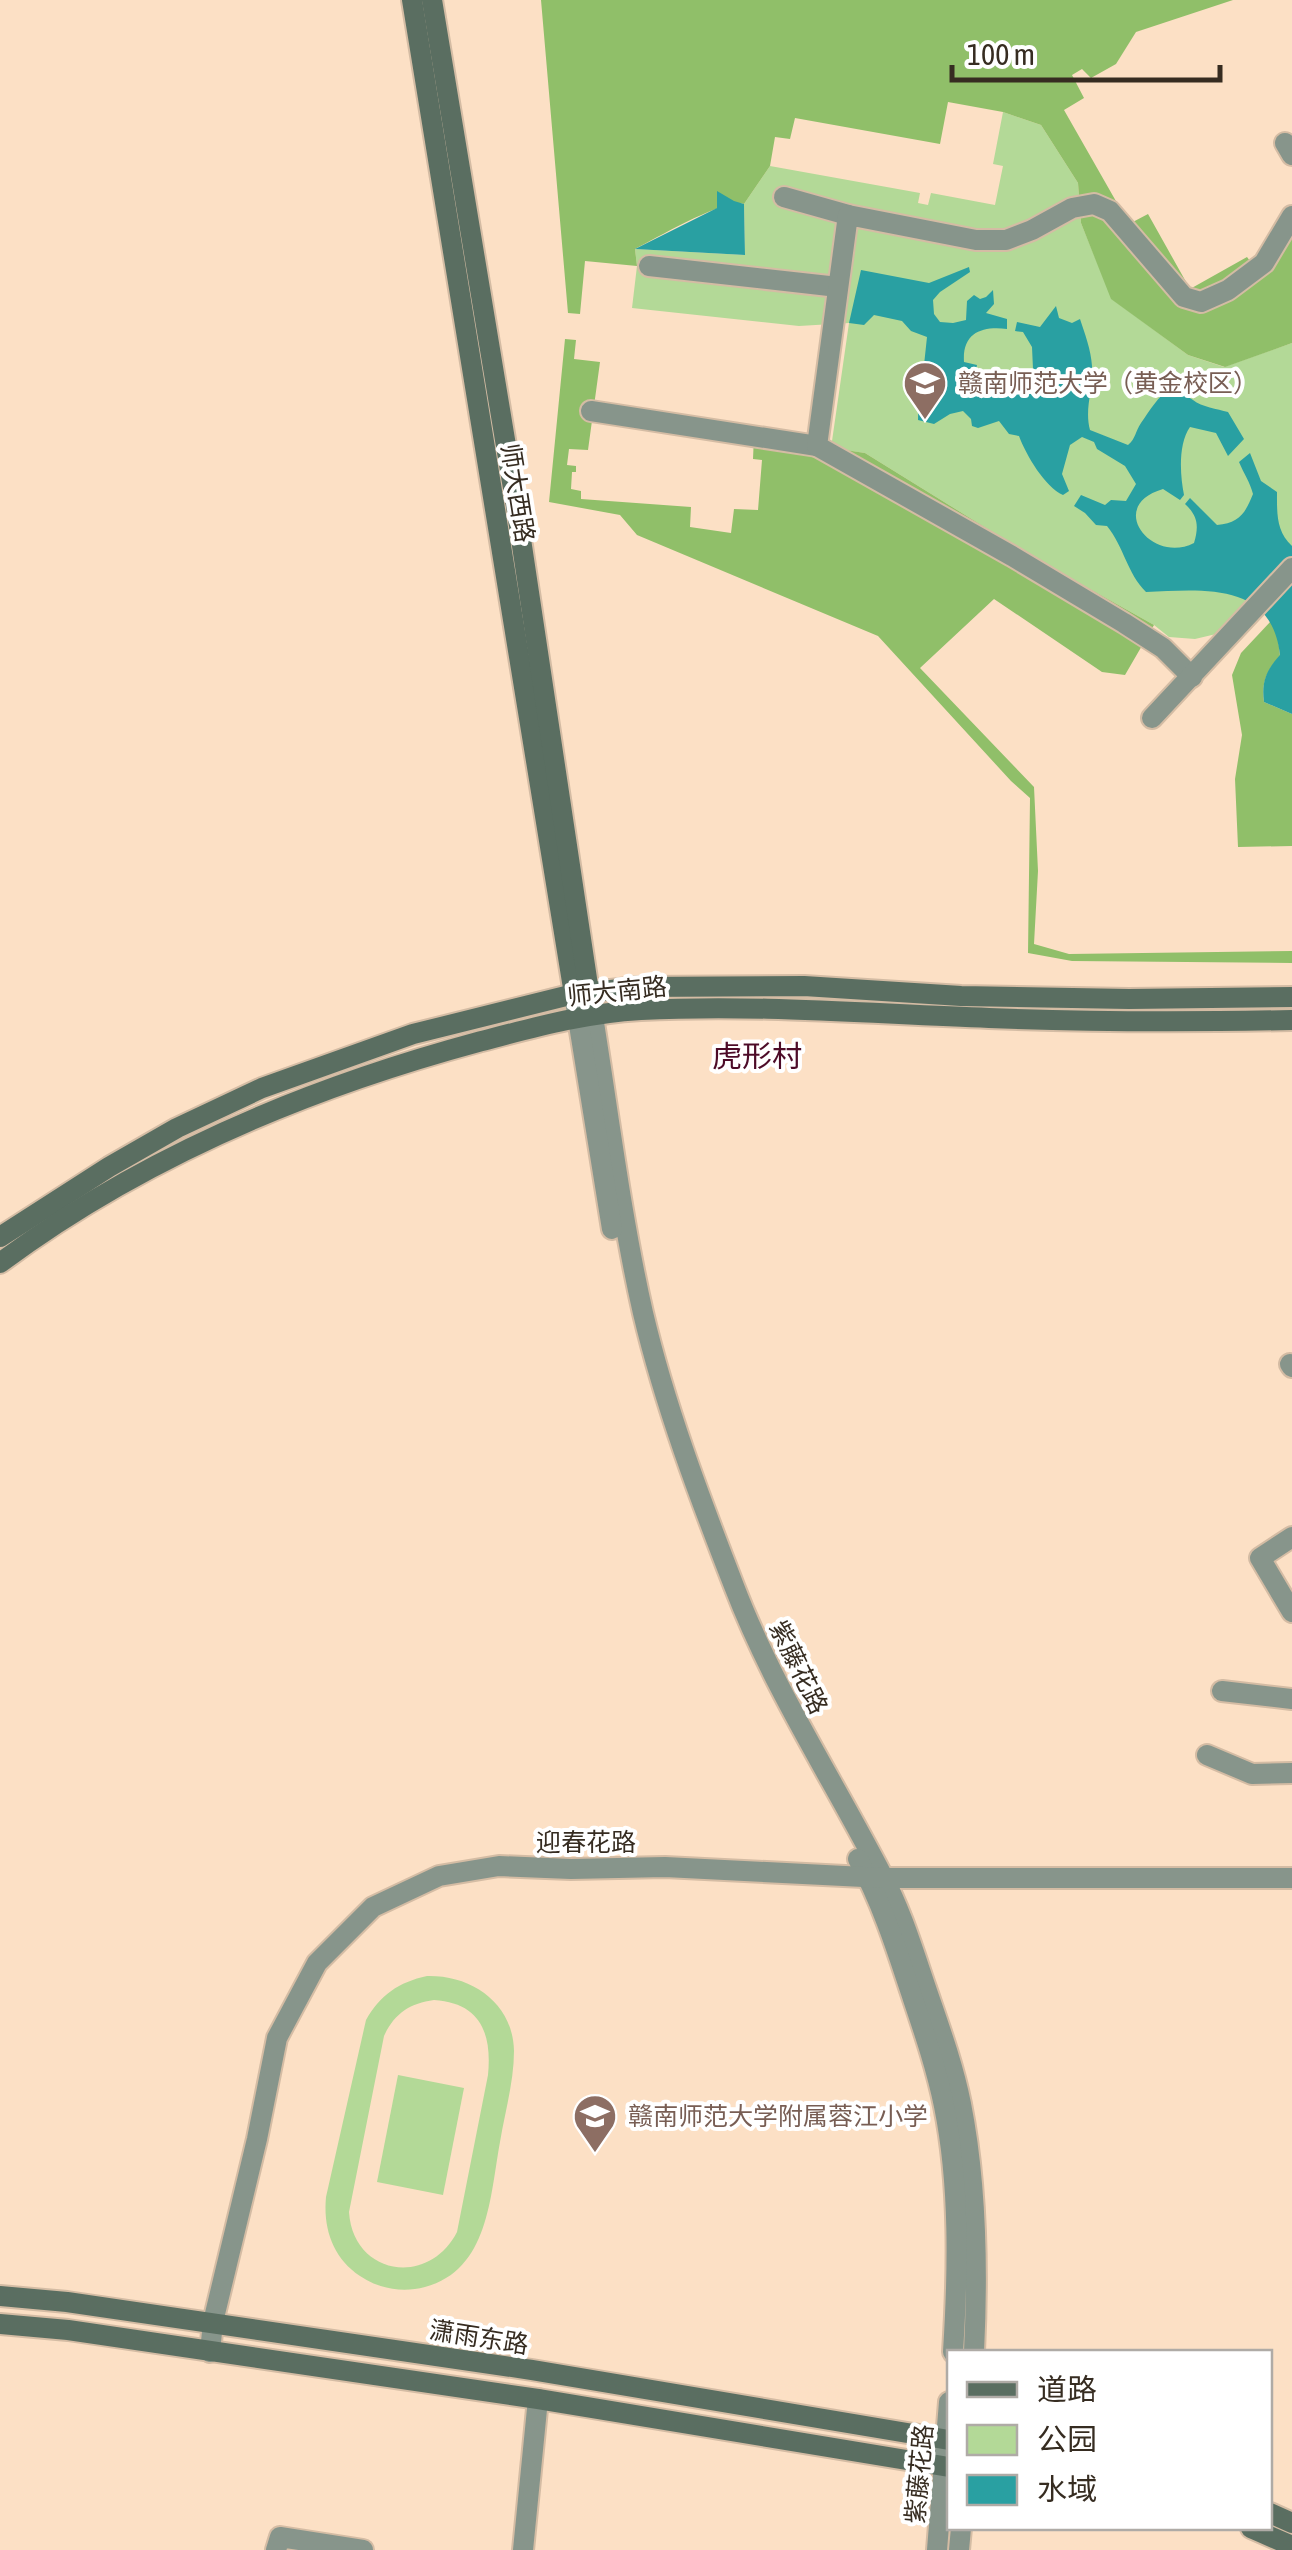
<svg xmlns="http://www.w3.org/2000/svg" width="1292" height="2550" viewBox="0 0 1292 2550" font-family="'Asap Condensed','Noto Sans SC',sans-serif">
  <style>
    .green { fill: #b3d997; fill-rule: evenodd }
    .forest { fill: #90bf69 }
    .water { fill: #29a0a2 }
    .lines { fill: none; stroke-linecap: round; stroke-linejoin: round }
    .minor-casing { stroke: #d4bca4; stroke-width: 24 }
    .tertiary-casing { stroke: #d4bca4; stroke-width: 24 }
    .secondary-casing { stroke: #d4bca4; stroke-width: 24 }
    .minor { stroke: #87958b; stroke-width: 20 }
    .tertiary { stroke: #87958b; stroke-width: 20 }
    .secondary { stroke: #5a6e61; stroke-width: 20 }
    .labels { text-anchor: middle; stroke-width: 8; stroke-linejoin: round; paint-order: stroke }
    .education-label { font-size: 25px; fill: #785e54; stroke: #fff; text-anchor: start }
    .street-label { font-size: 25px; fill: #362c21; stroke: #fff }
    .quarter-label { font-size: 30px; fill: #4d0b28; stroke: #fff }
  </style>
  <rect width="100%" height="100%" fill="#fce0c5"/>
  <g class="green">
    <polygon points="1003,112 1041,125 1078,183 1081,223 1112,299 1188,355 1224,367 1292,343 1292,567 1233,630 1195,639 1169,637 1154,625 1033,557 865,453 831,448 849,323 799,326 632,308 637,266 635,249 745,255 744,204 770,166 920,193 918,203 928,205 931,193 995,205 1003,166 993,164"/>
    <path d="M427 1976C472 1975 513 2003 514 2051 514 2081 505 2112 500 2142 490 2196 489 2270 425 2287 403 2293 379 2289 360 2276 333 2258 323 2229 326 2197L366 2020C380 1995 399 1982 427 1976ZM434 2000C481 2003 492 2034 488 2075L457 2232C428 2288 353 2275 349 2212L384 2036C394 2014 410 2003 434 2000Z"/>
    <polygon points="398,2075 464,2088 443,2195 377,2182"/>
  </g>
  <g class="forest">
    <path d="M541 0H1233L1136 32 1116 64 1091 78 1082 69 1072 75 1084 98 1064 110 1129 224 1148 214 1190 289 1247 257 1261 276 1292 226V343L1225 367 1188 355 1111 299 1081 223 1078 183 1041 125 1003 112 948 102 940 144 795 118 790 139 775 137 770 166 744 204C722 199 659 237 635 249L637 266 585 261 580 314 568 313Z"/>
    <polygon points="565,339 576,340 574,359 600,362 588,450 569,449 567,465 576,466 576,472 572,472 571,489 581,491 581,499 691,507 690,527 731,533 734,509 758,510 762,460 753,459 754,436 865,453 1033,557 1154,625 1125,675 1102,672 994,599 920,668 1034,787 1038,871 1034,944 1069,954 1292,951 1292,963 1072,961 1028,953 1030,798 1011,781 878,636 637,535 620,515 549,502"/>
    <path d="M1271 621 1278 637 1280 656C1267 670 1261 683 1264 702L1292 714V846L1238 847 1235 779 1242 735 1232 675 1241 653Z"/>
  </g>
  <g class="water">
    <polygon points="717,191 734,201 744,204 745,255 635,249 717,208"/>
    <path d="M969 267 970 272 940 292 933 300 934 314 940 322 953 323 966 320 967 301 974 295 980 299 986 297 993 290 994 304 986 313 1007 319V329C983 326 962 332 964 362L977 365 976 370 971 371V384L978 389C1001 382 1014 389 1033 369L1032 347 1023 332 1015 331 1017 322 1040 327 1056 306 1059 318 1072 323 1080 319C1085 334 1091 350 1092 366 1094 388 1084 408 1090 430L1128 445C1136 438 1135 432 1141 423 1150 410 1158 397 1170 388 1181 391 1184 394 1193 400 1202 407 1217 409 1228 412L1244 439 1228 456 1216 433 1190 427C1178 444 1180 475 1184 495L1180 500 1163 489C1105 506 1152 565 1194 543 1199 526 1198 516 1185 504L1190 498 1217 525C1239 523 1245 514 1253 494 1250 482 1244 474 1239 462L1250 453 1261 481 1277 492C1277 513 1276 531 1292 546V714L1264 702C1261 682 1267 669 1280 655 1272 581 1202 590 1146 592 1127 573 1124 547 1107 526L1096 525 1085 513 1074 506 1081 495 1105 505 1111 500 1126 501 1136 484 1125 466 1097 449 1094 442 1082 437 1070 445 1062 474 1069 491 1063 495C1045 487 1026 455 1019 436L1009 434 999 421 978 428 972 426 971 419 963 411 950 414 934 424 918 420 919 378 924 365 927 337 911 331 902 321 874 315 864 325 849 323 861 270 929 283Z"/>
  </g>
  <g class="lines">
    <g class="minor-casing">
      <g id="minor">
        <polyline points="1285,143 1292,155"/>
        <polyline points="784,197 848,215"/>
        <polyline points="649,266 838,287"/>
        <polyline points="591,411 817,446"/>
        <polyline points="1192,677 1163,648 1124,623 1012,556 817,446 848,215 976,240 1006,240 1032,230 1072,208 1094,204 1110,211 1184,297 1201,302 1228,290 1264,263 1292,216"/>
        <polyline points="1152,718 1292,568"/>
        <polyline points="1290,1364 1292,1367"/>
        <polyline points="1292,1537 1260,1558 1292,1612"/>
        <polyline points="1222,1691 1292,1699"/>
        <polyline points="1207,1755 1252,1774 1292,1773"/>
        <polyline points="276,2550 280,2537 363,2550"/>
        <polyline points="523,2550 538,2399"/>
      </g>
    </g>
    <g class="tertiary-casing">
      <g id="tertiary">
        <path d="M589 992C607 1099 619 1207 643 1313 665 1406 699 1496 734 1586 773 1688 832 1778 882 1875 901 1910 913 1950 926 1988 939 2026 953 2064 961 2104 977 2185 978 2270 974 2352"/>
        <polyline points="574,994 612,1229"/>
        <path d="M858 1859C880 1899 895 1944 909 1987 922 2026 936 2066 944 2106 960 2185 958 2273 953 2352"/>
        <polyline points="210,2352 213,2322 257,2139 277,2038 317,1963 373,1907 439,1876 499,1866 571,1869 665,1867 884,1878 1292,1878"/>
        <polyline points="937,2550 949,2402"/>
        <polyline points="959,2550 961,2528"/>
      </g>
    </g>
    <g class="secondary-casing">
      <g id="secondary">
        <polyline points="412,0 574,994"/>
        <polyline points="432,0 516,506 589,992"/>
        <polyline points="0,1237 109,1167 177,1128 262,1088 413,1034 574,994 638,987 804,986 961,996 1129,999 1292,997"/>
        <path d="M0 1263C142 1157 308 1088 478 1042 532 1028 585 1013 641 1010 757 1004 873 1014 989 1018 1090 1022 1191 1022 1292 1020"/>
        <polyline points="0,2296 67,2302 532,2370 949,2440"/>
        <polyline points="0,2324 68,2330 538,2399 949,2467"/>
        <polyline points="1270,2513 1292,2523"/>
        <polyline points="1251,2528 1292,2546"/>
      </g>
    </g>
    <use href="#minor" class="minor"/>
    <use href="#tertiary" class="tertiary"/>
    <use href="#secondary" class="secondary"/>
  </g>
  <defs>
    <g id="university-pin" transform="scale(2.25)"><path d="M0 17L-7.5 6A9.5 9.5 0 1 1 7.5 6Z" fill="#8d6e63" stroke="#fff"/><path d="M0-5L7-2L0 1L-7-2ZM-4 1L0 2.5L4 1V4Q0 6-4 4Z" fill="#fff"/></g>
    <g id="school-pin" transform="scale(2.25)"><path d="M0 17L-7.5 6A9.5 9.5 0 1 1 7.5 6Z" fill="#8d6e63" stroke="#fff"/><path d="M0-5L7-2L0 1L-7-2ZM-4 1L0 2.5L4 1V4Q0 6-4 4Z" fill="#fff"/></g>
  </defs>
  <g fill-rule="evenodd">
    <use href="#university-pin" x="925" y="383"/>
    <use href="#school-pin" x="595" y="2116"/>
  </g>
  <g class="labels">
    <g class="education-label">
      <text x="958" y="392">赣南师范大学（黄金校区）</text>
      <text x="628" y="2125">赣南师范大学附属蓉江小学</text>
    </g>
    <g class="street-label">
      <text transform="translate(518 493) rotate(81)" y="9">师大西路</text>
      <text transform="translate(617 991) rotate(-6)" y="9">师大南路</text>
      <text transform="translate(799 1667) rotate(64)" y="9">紫藤花路</text>
      <text x="586" y="1851">迎春花路</text>
      <text transform="translate(479 2337) rotate(9)" y="9">潇雨东路</text>
      <text transform="translate(919 2474) rotate(-85)" y="9">紫藤花路</text>
    </g>
    <g class="quarter-label">
      <text x="757" y="1067">虎形村</text>
    </g>
  </g>
  <rect x="947" y="2350" width="325" height="180" fill="#ffffff" stroke="#afaba6" stroke-width="2.5"/>
  <rect x="967" y="2382" width="50" height="15" fill="#5a6e61" stroke="#afaba6" stroke-width="2.5"/>
  <text x="1037" y="2400" font-size="30" fill="#362c21">道路</text>
  <rect x="967" y="2425" width="50" height="30" fill="#b3d997" stroke="#afaba6" stroke-width="2.5"/>
  <text x="1037" y="2450" font-size="30" fill="#362c21">公园</text>
  <rect x="967" y="2475" width="50" height="30" fill="#29a0a2" stroke="#afaba6" stroke-width="2.5"/>
  <text x="1037" y="2500" font-size="30" fill="#362c21">水域</text>
  <path d="M952 65v15h268v-15" fill="none" stroke="#362c21" stroke-width="5"/>
  <text x="967" y="65" font-size="30" fill="#362c21" stroke="#ffffff" stroke-width="8" paint-order="stroke">100 m</text>
</svg>
